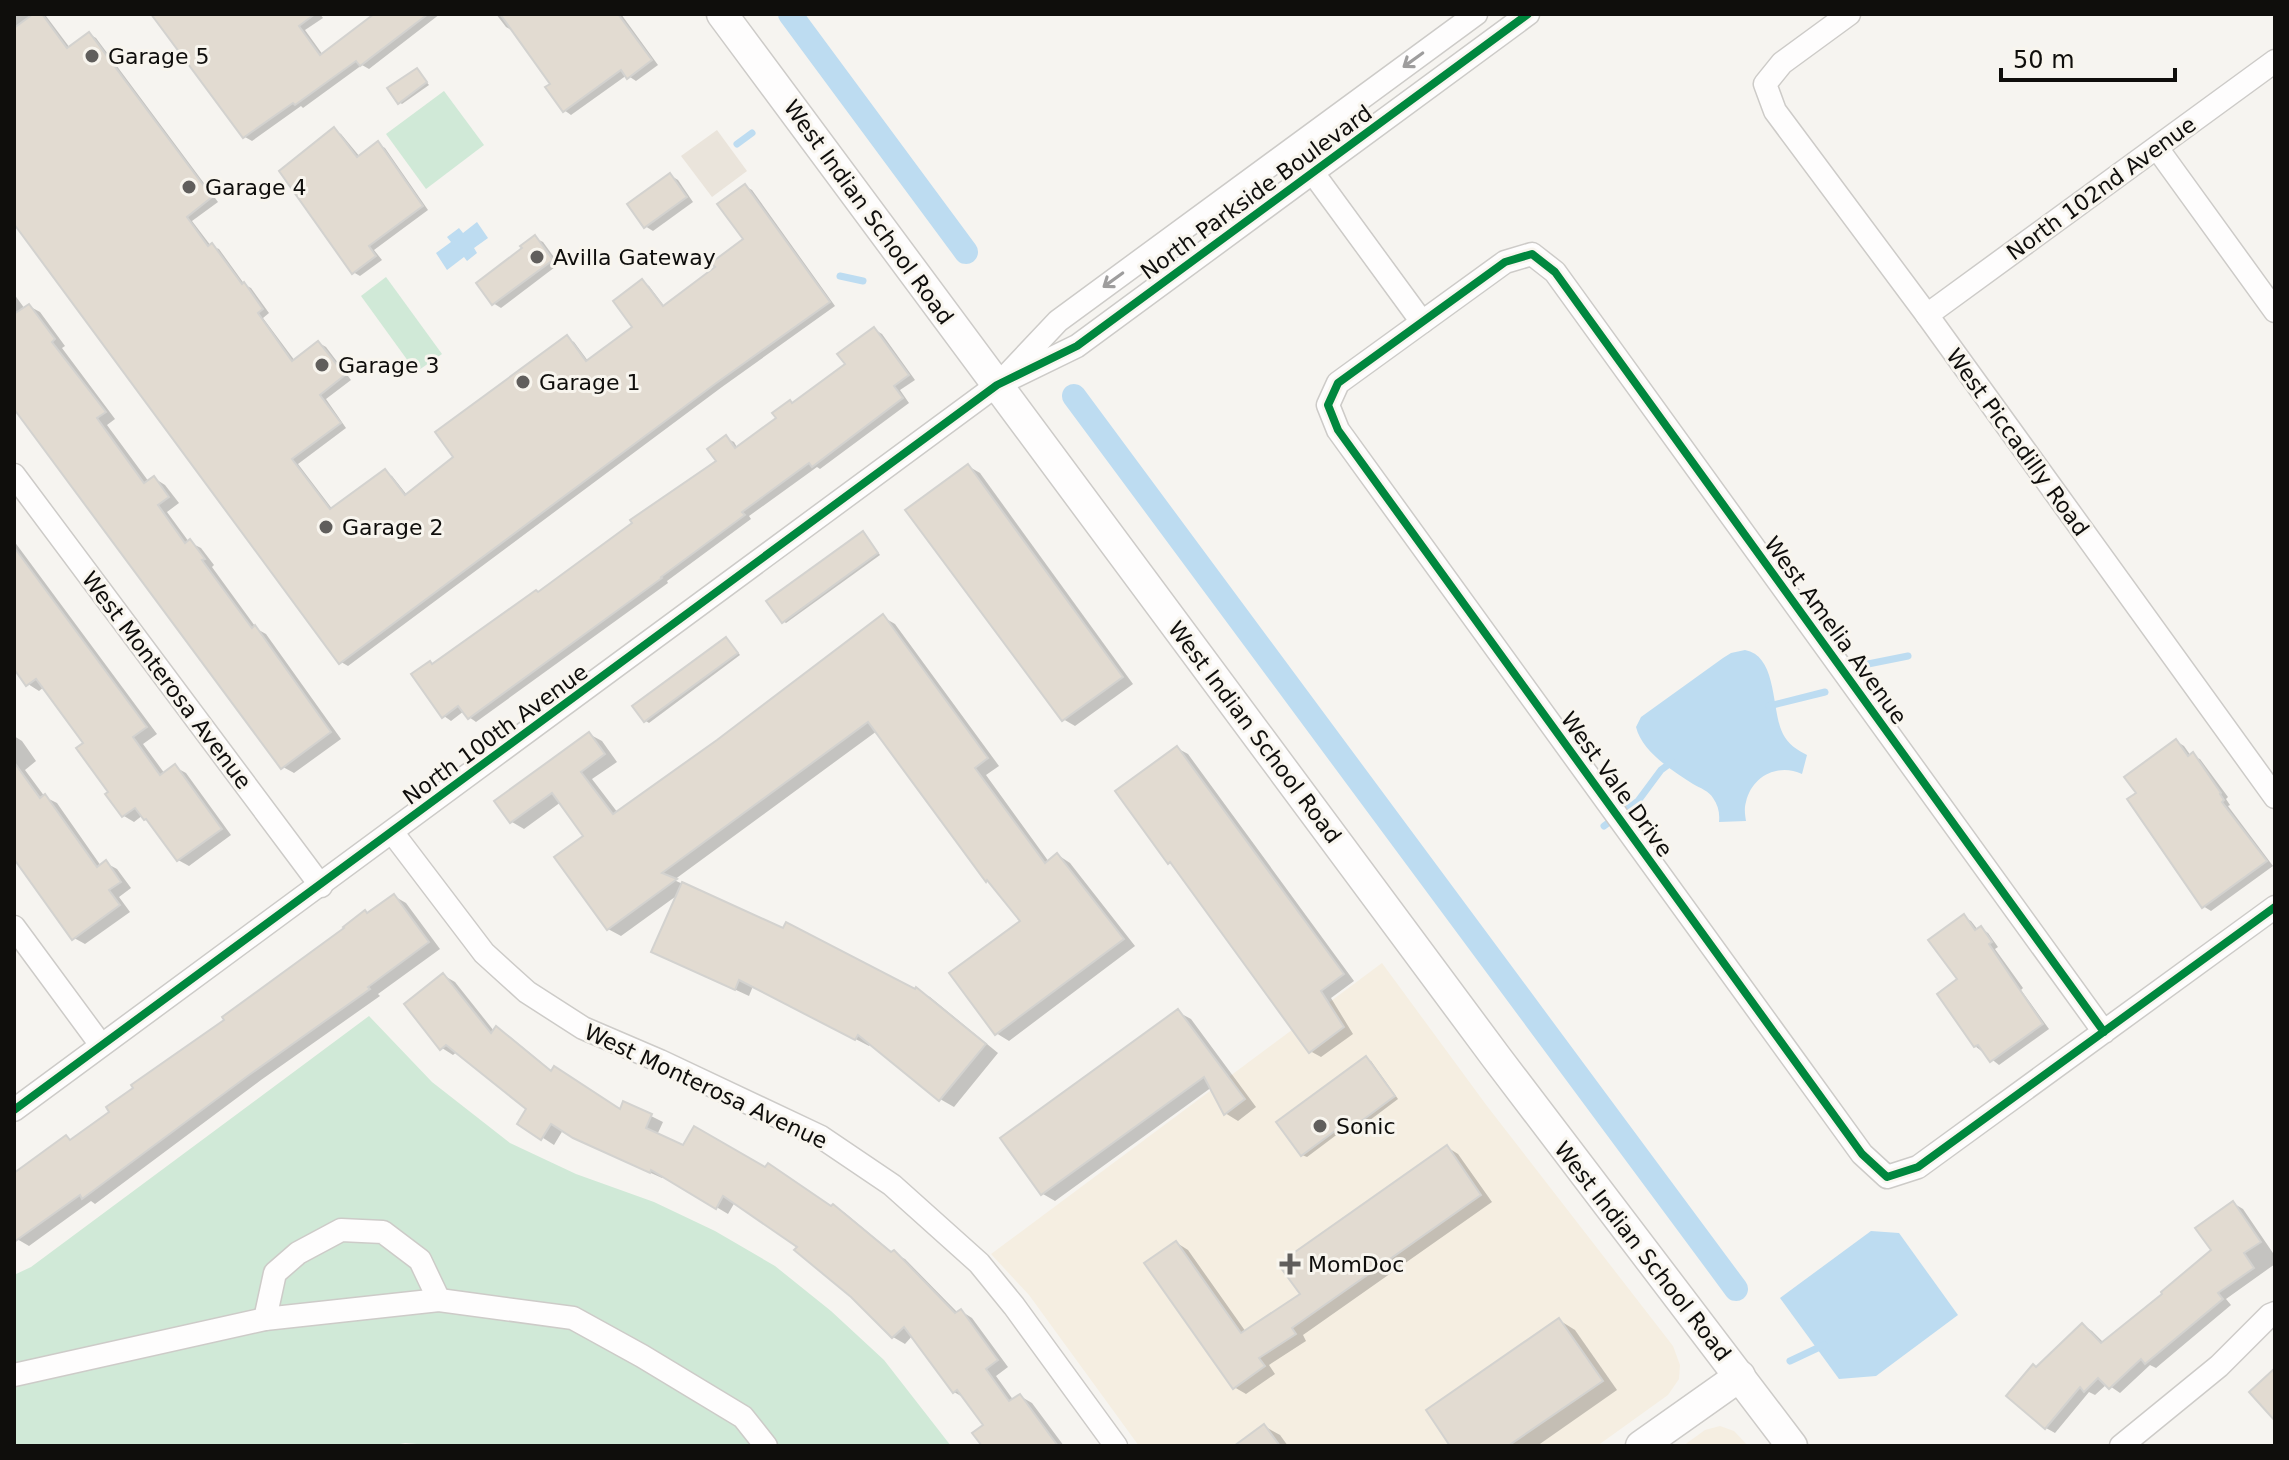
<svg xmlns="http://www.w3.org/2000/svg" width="2289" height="1460" viewBox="0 0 2289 1460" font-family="'DejaVu Sans',sans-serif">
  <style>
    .commercial { fill: #f5eee1 }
    .built { fill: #eae4db }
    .green { fill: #d0e9d7 }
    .water { fill: #bddcf1 }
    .shadow { fill: #0003 }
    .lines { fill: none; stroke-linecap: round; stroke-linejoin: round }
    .stream { stroke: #bddcf1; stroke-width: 7 }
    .canal { stroke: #bddcf1; stroke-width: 24 }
    .building { fill: #e2dbd1; stroke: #d3d2cf; stroke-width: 2 }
    .street-casing { stroke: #cdcbc8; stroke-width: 25 }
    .secondary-casing { stroke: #cdcbc8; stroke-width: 33 }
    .street { stroke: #fefdfd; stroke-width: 22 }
    .secondary { stroke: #fefdfd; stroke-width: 30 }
    .cycleway-casing { stroke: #f8f5ee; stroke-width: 13 }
    .cycleway { stroke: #00873e; stroke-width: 8 }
    .oneway { stroke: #9e9d9d }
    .poi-dot { fill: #605e5c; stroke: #f8f5ee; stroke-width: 3 }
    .labels { text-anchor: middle; stroke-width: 6; stroke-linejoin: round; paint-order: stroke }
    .poi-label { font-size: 22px; fill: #0f0e0c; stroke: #f8f5ee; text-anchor: start }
    .street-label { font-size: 22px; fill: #0f0e0c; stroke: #f8f5ee }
  </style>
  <rect width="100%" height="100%" fill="#f6f4f0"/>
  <g class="commercial">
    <polygon points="1382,963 1487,1106 1673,1346 1680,1365 1679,1379 1668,1395 1597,1446 1139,1446 1029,1295 991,1254"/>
    <polygon points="1720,1426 1734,1431 1748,1446 1683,1446 1705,1430"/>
  </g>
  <polygon class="built" points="717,130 747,171 712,197 681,156"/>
  <g class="green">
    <polygon points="444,91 484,145 426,189 386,134"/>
    <polygon points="386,277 442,354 416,372 361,296"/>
    <polygon points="369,1016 432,1082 510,1143 576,1174 654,1202 715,1231 775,1266 831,1311 884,1360 951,1446 441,1446 405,1443 390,1446 14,1446 14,1275 31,1267"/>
  </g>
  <g class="water">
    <polygon points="477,222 488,238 474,248 477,253 467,261 464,257 447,270 436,253 451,242 447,237 459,228 463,233"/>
    <path d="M1745 650C1778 656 1771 711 1783 734 1788 744 1797 750 1807 755L1802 774C1778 763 1752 776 1746 802 1744 808 1745 815 1746 821L1719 822C1720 813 1718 805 1713 798 1709 791 1700 788 1693 784 1673 771 1642 752 1636 727L1641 717 1723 658 1731 653Z"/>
    <polygon points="1871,1231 1899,1233 1958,1315 1876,1376 1839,1379 1780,1298"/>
  </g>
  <g class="shadow">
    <polygon points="14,14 42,14 46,16 70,48 89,34 96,38 218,202 192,221 211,246 219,249 245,285 251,288 269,313 263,318 295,361 319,343 326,347 351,380 326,399 346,428 298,464 333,510 385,472 392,476 407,495 456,458 567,338 574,342 588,361 635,328 642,282 649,286 665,307 718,268 746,239 745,186 752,190 835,306 722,387 348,666 341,662 14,220"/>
    <polygon points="154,14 320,14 323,18 305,30 323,55 379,14 440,14 369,69 362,65 303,108 301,106 252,141 245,137"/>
    <polygon points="496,14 621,14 658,65 636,81 627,75 571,115 564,110 552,85 513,31 506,27"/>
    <polygon points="417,70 429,85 402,104 399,102"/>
    <polygon points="334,130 341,134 360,157 378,144 385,148 428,210 374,250 382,260 360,276 353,272"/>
    <polygon points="670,175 678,180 693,202 653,231 645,226"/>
    <polygon points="535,238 543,242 559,264 501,308 493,303"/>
    <polygon points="14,294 25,309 29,306 40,312 65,346 62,348 115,419 107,425 149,482 154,478 165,485 179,503 167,512 189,542 201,548 214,565 212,567 257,629 266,634 341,739 294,773 283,767 14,405"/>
    <polygon points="874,329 882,334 915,380 900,390 909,403 820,469 817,467 749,516 751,519 667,581 668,583 476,722 469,717 464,711 451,721 444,716 434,666 539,594 718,461 726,438 734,442 738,449 793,404 847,365"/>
    <polygon points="968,466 980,473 1133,684 1075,726 1063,719"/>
    <polygon points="863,533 880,555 786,623 783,621"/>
    <polygon points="14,541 157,734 143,744 165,774 175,767 186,773 231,835 189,866 178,860 151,822 143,815 134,822 124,816 85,743 44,687 39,691 28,684 14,646"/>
    <polygon points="883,617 895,624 999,766 986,775 1049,862 1058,855 1070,863 1135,946 1009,1041 996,1033 1022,922 992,883 987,880 877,731 674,880 930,997 998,1053 954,1107 940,1099 871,1043 869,1046 753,986 749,996 667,958 679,894 621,936 608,929 586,836 561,802 524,829 512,822 589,734 602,741 617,762 592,779 618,813 718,741"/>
    <polygon points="727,639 740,655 649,723 646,721 635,707"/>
    <polygon points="14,736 22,741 36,761 25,770 45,797 57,803 101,866 106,863 117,869 131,888 119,897 130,912 85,944 74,938 14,857"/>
    <polygon points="2176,741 2184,746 2191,756 2200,759 2228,797 2226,799 2230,805 2228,806 2273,866 2211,911 2203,906 2138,794"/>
    <polygon points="1177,748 1188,754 1354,981 1331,998 1353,1034 1321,1057 1310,1051 1175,866 1169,863"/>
    <polygon points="394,896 406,903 440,949 378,994 380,996 261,1080 95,1204 91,1201 29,1246 17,1239 14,1241 14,1175 66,1137 72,1141 227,1020"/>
    <polygon points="1964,917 1971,921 1978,930 1981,928 1988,933 1998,947 1995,949 2023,988 2021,990 2049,1029 1999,1065 1975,1046 1960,979"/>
    <polygon points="443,975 455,982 494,1031 496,1029 508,1035 553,1072 621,1111 651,1116 663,1122 657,1135 832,1208 833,1206 845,1213 893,1253 905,1259 958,1313 961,1311 972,1318 1008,1367 996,1376 1014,1401 1020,1396 1032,1403 1064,1446 984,1446 986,1425 966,1399 954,1392 913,1335 905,1344 893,1337 800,1246 735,1202 728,1214 663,1175 662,1178 587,1144 563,1130 554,1145 520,1123 529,1109 458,1051 453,1055 442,1048"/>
    <polygon points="1178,1012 1191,1019 1256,1107 1238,1121 1225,1113 1212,1087 1055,1201 1043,1194 1003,1139"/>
    <polygon points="1366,1059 1371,1061 1398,1099 1350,1135 1343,1130 1307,1157 1302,1155"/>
    <polygon points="1447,1147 1458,1154 1492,1202 1303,1335 1306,1341 1269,1365 1275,1374 1246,1394 1234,1387 1177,1243 1188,1250 1246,1332 1303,1294"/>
    <polygon points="2233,1203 2243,1209 2275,1256 2275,1264 2226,1299 2231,1305 2156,1368 2150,1365 2120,1393 2107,1384 2095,1395 2089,1392 2055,1433 2046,1428 2037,1369 2083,1325 2092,1331 2104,1343 2214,1251"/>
    <polygon points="1559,1320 1575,1330 1617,1390 1537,1446 1453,1446"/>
    <polygon points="1264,1426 1280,1435 1288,1446 1237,1446"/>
    <polygon points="1990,1445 2033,1445 2035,1446 1990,1446"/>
  </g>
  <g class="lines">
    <g class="stream">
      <polyline points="737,144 752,133"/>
      <polyline points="840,276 863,281"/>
      <polyline points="1868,664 1908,656"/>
      <polyline points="1769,706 1825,692"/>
      <polyline points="1604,826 1638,801 1661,770 1672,762"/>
      <polyline points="1790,1361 1824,1345"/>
    </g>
    <g class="canal">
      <polyline points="790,14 966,252"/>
      <polyline points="1074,396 1736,1289"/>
    </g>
  </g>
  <g class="building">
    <polygon points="33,14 42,14 67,48 89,32 212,197 187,217 208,246 212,243 242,284 244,282 263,309 258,313 292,361 318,341 345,375 320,395 341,423 292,459 330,509 385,469 405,495 453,457 435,432 567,335 586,361 632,327 613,301 642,279 663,306 715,267 711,263 743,239 717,204 745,184 830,302 715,384 339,664 14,224 14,28"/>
    <polygon points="151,14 315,14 299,26 320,55 374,14 428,14 360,66 356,61 295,105 293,103 243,138"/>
    <polygon points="500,14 618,14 652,60 627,79 621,70 563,112 545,87 550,84"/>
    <polygon points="417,68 427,82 398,104 387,88"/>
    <polygon points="334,127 357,157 378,141 423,206 369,246 376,256 352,274 279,171"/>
    <polygon points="670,173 687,197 644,228 627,204"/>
    <polygon points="535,235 553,260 492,305 476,283 522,248 520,246"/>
    <polygon points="29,304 55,339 52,342 106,412 97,418 144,483 154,476 169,497 158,505 185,543 190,539 205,559 202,560 252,628 255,625 331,732 281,769 14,409 14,314"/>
    <polygon points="874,327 909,375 894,386 903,398 812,467 809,463 742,512 745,515 661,577 662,578 468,719 458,706 442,718 411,674 430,661 432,664 536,590 538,592 632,523 630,520 716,461 707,449 726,435 735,448 776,418 772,413 790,400 792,403 845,364 837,354"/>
    <polygon points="968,464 1123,677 1062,721 905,510"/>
    <polygon points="863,531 878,553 782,623 766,601"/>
    <polygon points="14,547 147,727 133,737 160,775 175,764 222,829 177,861 146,819 144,820 135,808 122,817 105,794 108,792 76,748 83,743 36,679 26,686 14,669"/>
    <polygon points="883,614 988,758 975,768 1045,863 1057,853 1124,939 995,1035 949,973 1020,921 987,880 986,882 868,722 662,873 677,879 607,930 554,857 583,836 552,793 510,823 494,801 589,732 605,754 581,772 613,814 717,740"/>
    <polygon points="726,637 738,653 644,722 632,706"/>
    <polygon points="2176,739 2188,756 2193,752 2221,793 2220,794 2224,800 2222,802 2267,861 2202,908 2127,799 2136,793 2124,777"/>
    <polygon points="1177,746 1344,974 1321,991 1344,1027 1309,1053 1170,862 1168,864 1115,791"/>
    <polygon points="14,762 40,798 45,794 97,867 106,860 121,882 109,890 120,905 72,940 14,859"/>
    <polygon points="682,882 783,928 786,922 915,989 916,987 986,1044 939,1101 858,1035 855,1040 739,980 735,990 651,952"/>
    <polygon points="394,894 429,942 368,987 370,989 249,1075 82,1199 80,1195 14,1242 14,1173 66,1135 70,1140 109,1112 106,1107 133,1088 131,1085 224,1020 222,1017 344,928 343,927 365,910 367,913"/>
    <polygon points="1964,914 1975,930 1981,926 1992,942 1989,944 2043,1024 1990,1062 1978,1045 1974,1047 1937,994 1957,979 1928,940"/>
    <polygon points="443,973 491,1033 496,1026 551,1071 554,1066 620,1109 623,1101 652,1114 646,1128 683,1145 694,1126 765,1167 768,1163 831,1206 833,1204 891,1252 894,1250 955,1313 961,1309 998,1360 986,1369 1009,1401 1020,1394 1058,1446 982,1446 972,1433 983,1425 957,1390 953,1393 904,1327 892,1338 851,1297 794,1250 797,1247 723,1196 716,1209 651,1170 650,1173 573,1138 551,1124 541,1140 517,1124 526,1109 446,1045 440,1050 404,1004"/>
    <polygon points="1178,1009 1245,1099 1224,1115 1204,1077 1041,1195 1000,1138"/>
    <polygon points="1366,1056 1395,1096 1344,1134 1339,1128 1301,1156 1276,1122"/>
    <polygon points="1447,1145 1481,1195 1292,1328 1296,1334 1259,1358 1265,1366 1233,1389 1144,1263 1176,1241 1241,1333 1300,1294 1278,1264"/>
    <polygon points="2233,1201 2261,1242 2244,1253 2254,1268 2218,1293 2223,1299 2145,1364 2141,1359 2109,1389 2098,1378 2084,1392 2080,1387 2045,1429 2006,1396 2033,1364 2036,1367 2082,1323 2101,1343 2162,1294 2161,1292 2211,1250 2195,1228"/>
    <polygon points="1559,1318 1603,1381 1508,1446 1450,1446 1426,1410"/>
    <polygon points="2275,1368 2275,1421 2249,1392"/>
    <polygon points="1264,1424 1280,1446 1234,1446"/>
  </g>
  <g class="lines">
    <g class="street-casing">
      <g id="street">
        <polyline points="1849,14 1782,63 1765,84 1775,111 1927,315 2275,797"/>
        <polyline points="2157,148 2275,311"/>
        <polyline points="1305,162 1422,322"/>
        <polyline points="1927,315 2275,61"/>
        <polyline points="1009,373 1058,321 1476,14"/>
        <polyline points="14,475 321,886"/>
        <polyline points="392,832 484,953 527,992 583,1028 660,1061 821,1137 892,1185 979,1263 1014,1306 1116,1446"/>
        <polyline points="14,927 101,1045"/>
        <polyline points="2104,1032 1555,272 1532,254 1505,262 1338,383 1328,405 1338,430 1862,1154 1887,1177 1918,1167 2275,907"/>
        <polyline points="14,1110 997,385 1077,346 1528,14"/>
        <polyline points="265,1319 275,1273 298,1253 341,1230 383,1232 420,1260 439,1300"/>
        <polyline points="14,1375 265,1319 439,1300 573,1318 642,1356 743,1417 766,1446"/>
        <polyline points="2121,1446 2219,1366 2270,1315 2275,1313"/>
      </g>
    </g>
    <g class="secondary-casing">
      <g id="secondary">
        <polyline points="722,14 1496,1057 1792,1446"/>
        <polyline points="1641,1446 1740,1376"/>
      </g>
    </g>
    <use href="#street" class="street"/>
    <use href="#secondary" class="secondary"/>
    <g class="cycleway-casing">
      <g id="cycleway">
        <polyline points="2104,1032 1555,272 1532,254 1505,262 1338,383 1328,405 1338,430 1862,1154 1887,1177 1918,1167 2275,907"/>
        <polyline points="14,1110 997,385 1077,346 1528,14"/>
      </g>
    </g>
    <use href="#cycleway" class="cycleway"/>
  </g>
  <defs><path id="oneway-shaft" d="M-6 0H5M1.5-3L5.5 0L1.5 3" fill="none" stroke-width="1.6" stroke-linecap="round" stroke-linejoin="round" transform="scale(2)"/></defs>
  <g class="oneway">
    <use href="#oneway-shaft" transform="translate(1413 60) rotate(144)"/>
    <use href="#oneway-shaft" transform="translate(1113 280) rotate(144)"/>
  </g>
  <g class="poi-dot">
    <circle cx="92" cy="56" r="8"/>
    <circle cx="189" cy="187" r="8"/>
    <circle cx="537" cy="257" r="8"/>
    <circle cx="322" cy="365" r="8"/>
    <circle cx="523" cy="382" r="8"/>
    <circle cx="326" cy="527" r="8"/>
    <circle cx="1320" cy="1126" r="8"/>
    <path d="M1286 1252h8v8h8v8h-8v8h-8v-8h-8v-8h8z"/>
  </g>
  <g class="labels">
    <g class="poi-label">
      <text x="108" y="64">Garage 5</text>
      <text x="205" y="195">Garage 4</text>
      <text x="553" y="265">Avilla Gateway</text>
      <text x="338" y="373">Garage 3</text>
      <text x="539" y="390">Garage 1</text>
      <text x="342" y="535">Garage 2</text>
      <text x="1336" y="1134">Sonic</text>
      <text x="1308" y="1272">MomDoc</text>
    </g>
    <g class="street-label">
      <text transform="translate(2101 188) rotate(-36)" y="8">North 102nd Avenue</text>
      <text transform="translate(1256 192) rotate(-36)" y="8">North Parkside Boulevard</text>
      <text transform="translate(869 212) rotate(54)" y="8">West Indian School Road</text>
      <text transform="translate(2018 442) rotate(54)" y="8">West Piccadilly Road</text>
      <text transform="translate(1836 630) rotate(54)" y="8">West Amelia Avenue</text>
      <text transform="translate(167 680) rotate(53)" y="8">West Monterosa Avenue</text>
      <text transform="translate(1255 732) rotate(53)" y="8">West Indian School Road</text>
      <text transform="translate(495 734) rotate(-36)" y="8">North 100th Avenue</text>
      <text transform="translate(1617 784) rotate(54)" y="8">West Vale Drive</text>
      <text transform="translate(706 1086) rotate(25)" y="8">West Monterosa Avenue</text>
      <text transform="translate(1643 1251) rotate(52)" y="8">West Indian School Road</text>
    </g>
  </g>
  <rect width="2289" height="1460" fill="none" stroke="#0f0e0c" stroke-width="32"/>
  <path d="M2001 68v12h174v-12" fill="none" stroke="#0f0e0c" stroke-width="4"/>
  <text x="2013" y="68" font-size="24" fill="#0f0e0c" stroke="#f8f5ee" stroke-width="6" paint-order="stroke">50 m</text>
</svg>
